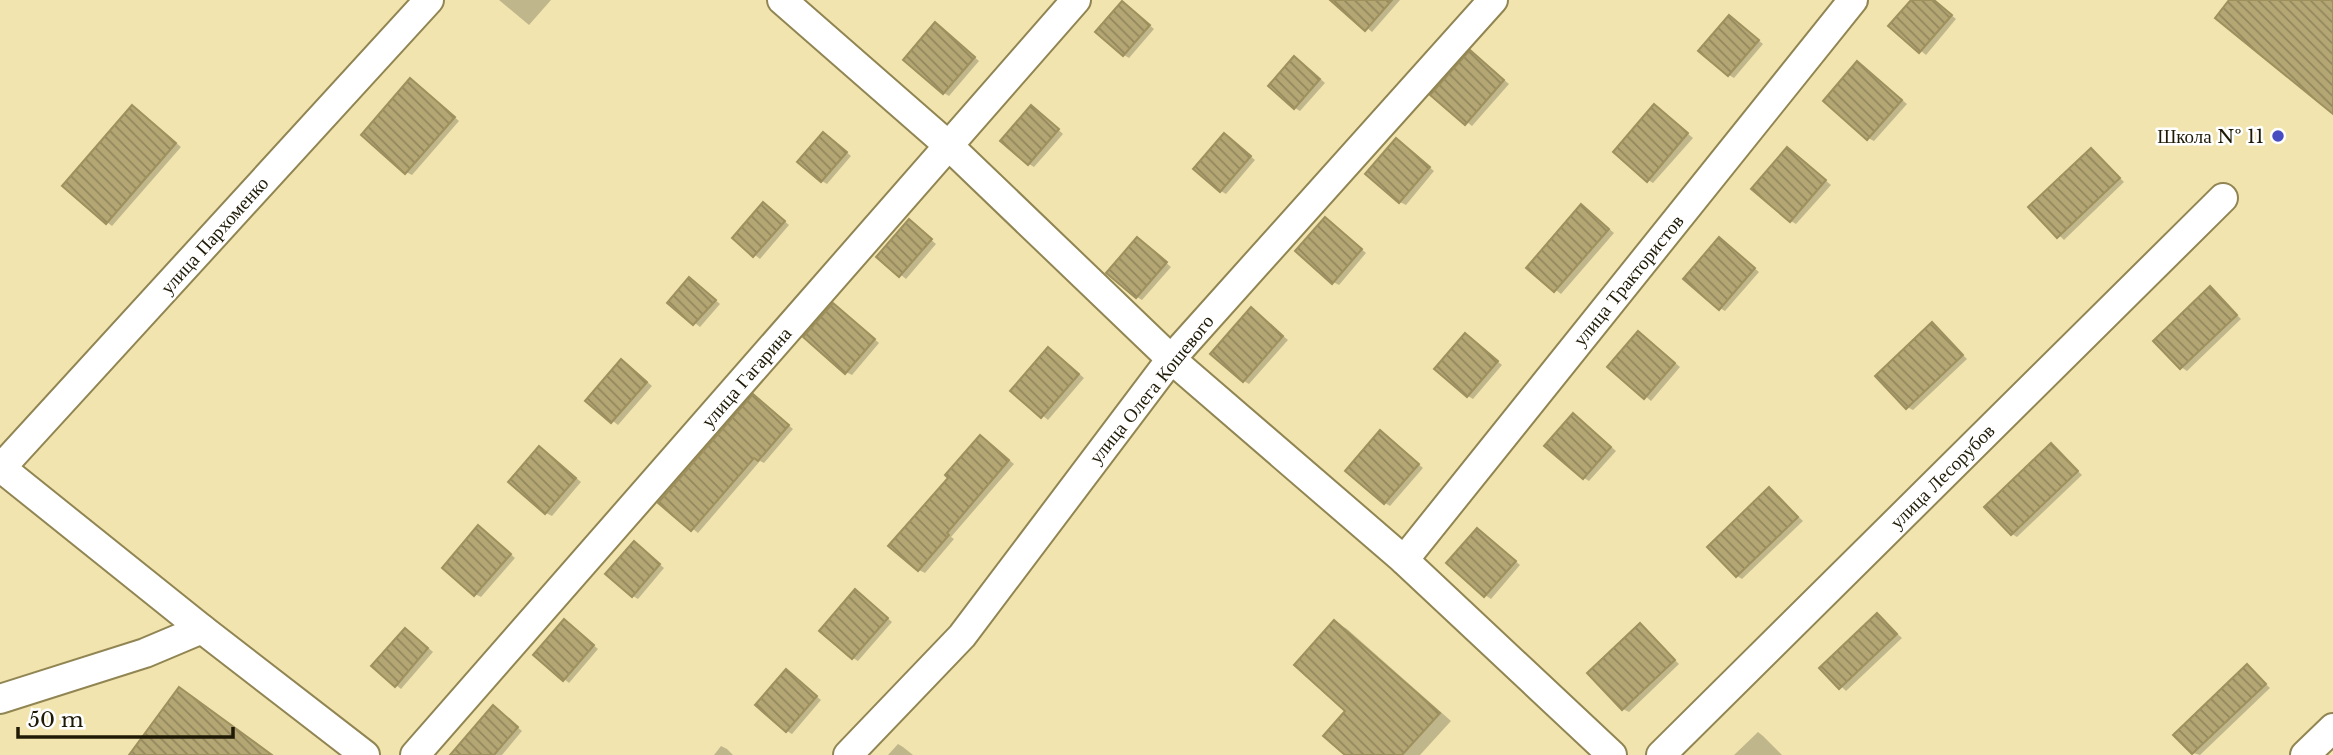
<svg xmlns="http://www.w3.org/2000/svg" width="2333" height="755" viewBox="0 0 2333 755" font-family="'Libre Baskerville',serif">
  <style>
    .shadow { fill: #0003 }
    .building { fill: url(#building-back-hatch); stroke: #9e915e; stroke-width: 2 }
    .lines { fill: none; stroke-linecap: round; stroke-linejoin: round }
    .minor-casing { stroke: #918553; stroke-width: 32 }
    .minor { stroke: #fff; stroke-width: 28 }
    .poi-dot { fill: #484cc1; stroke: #fff; stroke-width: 2.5 }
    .labels { text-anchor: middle; stroke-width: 5; stroke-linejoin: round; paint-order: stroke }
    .poi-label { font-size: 19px; fill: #1f1a06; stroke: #fff; text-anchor: end }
    .street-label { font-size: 19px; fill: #1f1a06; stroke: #fff }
  </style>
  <defs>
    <pattern id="building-back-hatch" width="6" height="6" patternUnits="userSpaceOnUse" patternTransform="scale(1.75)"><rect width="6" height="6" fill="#b4a774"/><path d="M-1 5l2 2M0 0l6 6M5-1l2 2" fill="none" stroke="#92875d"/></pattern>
  </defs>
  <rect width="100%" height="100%" fill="#f1e4ae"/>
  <g class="shadow">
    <polygon points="499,0 551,0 529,25"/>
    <polygon points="1333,0 1400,0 1372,32"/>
    <polygon points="1913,0 1934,0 1956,19 1926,55 1891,26"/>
    <polygon points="1123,3 1154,29 1129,58 1124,55"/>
    <polygon points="1730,17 1763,44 1734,78 1729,75"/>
    <polygon points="941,28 979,61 949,96 944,93"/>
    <polygon points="1476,56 1509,84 1472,126 1433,95"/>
    <polygon points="1300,61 1325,83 1300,111 1295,108"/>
    <polygon points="1858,63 1907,104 1874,141 1868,138"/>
    <polygon points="415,83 459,121 412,175 406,172"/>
    <polygon points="1655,106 1693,138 1653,183 1648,180"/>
    <polygon points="133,107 181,147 112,226 107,222"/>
    <polygon points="1037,110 1063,134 1034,167 1029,164"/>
    <polygon points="829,137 851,156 827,184 822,181"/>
    <polygon points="1230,139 1255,160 1226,194 1221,191"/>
    <polygon points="1397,140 1434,171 1406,205 1400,202"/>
    <polygon points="1788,149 1831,185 1796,224 1791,221"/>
    <polygon points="2091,150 2124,182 2064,240 2031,208"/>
    <polygon points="769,207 789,225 760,259 734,238"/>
    <polygon points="1587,210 1614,233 1561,294 1528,268"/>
    <polygon points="1331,222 1366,253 1339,285 1333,282"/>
    <polygon points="914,225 936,244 906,279 878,256"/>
    <polygon points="1720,239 1759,272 1725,311 1720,308"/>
    <polygon points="1143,243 1171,267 1142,300 1137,297"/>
    <polygon points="695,282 720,304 700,327 669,302"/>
    <polygon points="2215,292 2241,319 2187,371 2181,367"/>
    <polygon points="839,308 879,343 852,375 846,372"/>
    <polygon points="1256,313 1288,340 1249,384 1244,381"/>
    <polygon points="1932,324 1967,359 1913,410 1907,407"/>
    <polygon points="1466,335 1502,365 1473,399 1468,396"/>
    <polygon points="1644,337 1680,367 1651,401 1610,367"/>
    <polygon points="1054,353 1084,378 1048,420 1013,391"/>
    <polygon points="627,364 652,386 618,425 587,400"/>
    <polygon points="754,396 793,429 764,463 760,461 698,533 661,503"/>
    <polygon points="1579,418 1616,451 1589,481 1584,478"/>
    <polygon points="1386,436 1423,468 1390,506 1385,503"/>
    <polygon points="981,437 1014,464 951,537 954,539 925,573 919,570 950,477"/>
    <polygon points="2051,445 2082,475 2017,537 2012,534"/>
    <polygon points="545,451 581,482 552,516 546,513"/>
    <polygon points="1769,489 1803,521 1742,579 1737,576"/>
    <polygon points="484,531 515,558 481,597 475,594"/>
    <polygon points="1483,533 1520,565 1491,599 1485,595"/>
    <polygon points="639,547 664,568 638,599 633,596"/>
    <polygon points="861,595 892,622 858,661 853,658"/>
    <polygon points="1877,615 1902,638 1846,691 1822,668"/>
    <polygon points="1335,622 1347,629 1451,721 1420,755 1347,755 1347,710"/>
    <polygon points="570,625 598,649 569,683 564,679"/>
    <polygon points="1640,625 1679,664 1629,712 1623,709"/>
    <polygon points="411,633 433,652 401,689 396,685"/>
    <polygon points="2247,666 2270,688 2200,755 2193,753 2175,735"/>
    <polygon points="792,675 821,700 792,734 787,731"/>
    <polygon points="499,711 522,731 502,755 471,755"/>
    <polygon points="1758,732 1763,736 1782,755 1734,755"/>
    <polygon points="898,744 903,747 913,755 888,755"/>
    <polygon points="721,746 727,749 733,755 714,755"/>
  </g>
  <g class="building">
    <polygon points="1330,0 1392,0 1365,31"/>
    <polygon points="1911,0 1934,0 1952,15 1919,53 1888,26"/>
    <polygon points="2229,0 2333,0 2333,114 2215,18"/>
    <polygon points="1122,1 1150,25 1123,56 1095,32"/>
    <polygon points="1729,15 1759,40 1728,76 1698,51"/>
    <polygon points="935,22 975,57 943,94 903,60"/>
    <polygon points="1470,50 1504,80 1465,125 1430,95"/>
    <polygon points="1294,56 1320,79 1294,109 1268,86"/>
    <polygon points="1857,61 1902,100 1867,140 1823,101"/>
    <polygon points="410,78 455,117 405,174 361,135"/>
    <polygon points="1654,104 1688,133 1647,182 1613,152"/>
    <polygon points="132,105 176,143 106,224 62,186"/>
    <polygon points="1031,105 1059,129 1028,165 1000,141"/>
    <polygon points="823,132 847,152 821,182 797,162"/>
    <polygon points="1224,133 1251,156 1220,192 1193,169"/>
    <polygon points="1396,138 1430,167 1399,203 1365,174"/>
    <polygon points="1787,147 1826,180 1790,222 1751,189"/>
    <polygon points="2091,148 2120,178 2057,238 2028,207"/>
    <polygon points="763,202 785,221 753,257 732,238"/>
    <polygon points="1581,204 1609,229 1554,292 1526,268"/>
    <polygon points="1325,217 1362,249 1332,284 1295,251"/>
    <polygon points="909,219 932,239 899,277 876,257"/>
    <polygon points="1137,237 1167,262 1136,298 1106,273"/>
    <polygon points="1719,237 1755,268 1719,310 1683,279"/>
    <polygon points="689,277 716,300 693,325 667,303"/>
    <polygon points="2210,286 2237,315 2180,369 2153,341"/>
    <polygon points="833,303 875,339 845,374 803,337"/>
    <polygon points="1251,307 1283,336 1243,382 1210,354"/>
    <polygon points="1932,322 1963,355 1906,409 1875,376"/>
    <polygon points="1638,331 1675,363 1644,399 1607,367"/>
    <polygon points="1465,333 1498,361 1467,397 1434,369"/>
    <polygon points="1048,347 1079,374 1041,418 1010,391"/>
    <polygon points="621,359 647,382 611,423 585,401"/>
    <polygon points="753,394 789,425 758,461 754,458 691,531 658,503"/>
    <polygon points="1573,413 1611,447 1583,479 1544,446"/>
    <polygon points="1380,430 1419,464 1384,504 1345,471"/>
    <polygon points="980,435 1009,460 947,533 949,535 918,571 888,546 948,478 945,475"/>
    <polygon points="2051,443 2078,471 2011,535 1984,507"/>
    <polygon points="539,446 576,478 545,514 508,482"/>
    <polygon points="1769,487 1798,517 1736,577 1707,547"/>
    <polygon points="478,525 511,554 474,596 442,568"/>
    <polygon points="1477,528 1516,561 1484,597 1446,563"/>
    <polygon points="634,541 660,564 632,597 605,574"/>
    <polygon points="855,589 888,618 852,659 819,631"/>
    <polygon points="1877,613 1897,634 1839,689 1819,668"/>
    <polygon points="564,619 594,645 563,681 533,655"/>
    <polygon points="1334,620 1440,713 1402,755 1345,755 1323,736 1345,711 1294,665"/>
    <polygon points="1640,623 1675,660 1622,710 1587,673"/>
    <polygon points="405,628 428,648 395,687 371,666"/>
    <polygon points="2247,664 2266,684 2192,754 2173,735"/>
    <polygon points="786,669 817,696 786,732 755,705"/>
    <polygon points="179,687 272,755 129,755"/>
    <polygon points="493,705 518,727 494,755 450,755"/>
  </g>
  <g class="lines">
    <g class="minor-casing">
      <g id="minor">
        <polyline points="782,0 949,146 1171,359 1404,560 1612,755"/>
        <polyline points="0,467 202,629 365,755"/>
        <polyline points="0,469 429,0"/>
        <polyline points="1404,560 1853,0"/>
        <polyline points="0,699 145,653 202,629"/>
        <polyline points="415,755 1076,0"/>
        <polyline points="848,755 962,636 1171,359 1493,0"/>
        <polyline points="1661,755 2223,198"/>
        <polyline points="2305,755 2333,728"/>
      </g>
    </g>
    <use href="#minor" class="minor"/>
  </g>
  <circle class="poi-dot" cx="2278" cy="136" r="7"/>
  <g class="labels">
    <g class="poi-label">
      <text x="2264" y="143">Школа № 11</text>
    </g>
    <g class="street-label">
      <text transform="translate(214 235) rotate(-48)" y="7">улица Пархоменко</text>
      <text transform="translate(1628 280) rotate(-51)" y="7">улица Трактористов</text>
      <text transform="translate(746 377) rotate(-49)" y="7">улица Гагарина</text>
      <text transform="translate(1151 389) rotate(-51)" y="7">улица Олега Кошевого</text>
      <text transform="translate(1942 476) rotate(-45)" y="7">улица Лесорубов</text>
    </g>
  </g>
  <path d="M18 727v10h215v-10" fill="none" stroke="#1f1a06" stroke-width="3.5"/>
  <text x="28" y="727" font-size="21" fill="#1f1a06" stroke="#ffffff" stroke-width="5" paint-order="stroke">50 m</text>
</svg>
